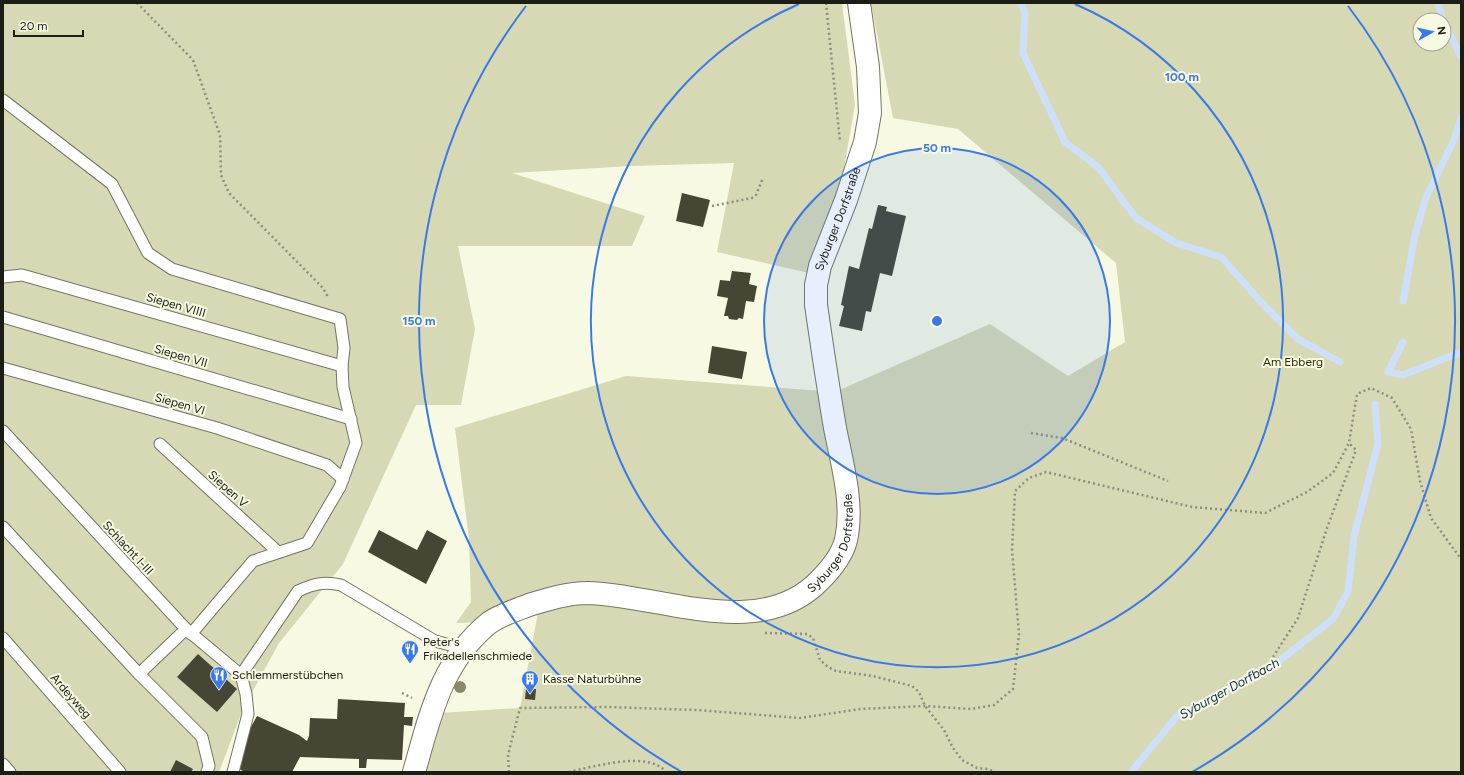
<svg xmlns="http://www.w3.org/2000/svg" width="1464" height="775" viewBox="0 0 1464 775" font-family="Figtree,sans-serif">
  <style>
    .green { fill: #d6d9b4; fill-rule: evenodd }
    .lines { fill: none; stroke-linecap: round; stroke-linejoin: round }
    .stream { stroke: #cedffa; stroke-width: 7 }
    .building { fill: #454634 }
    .lane-casing { stroke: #747662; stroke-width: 13 }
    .street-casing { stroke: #747662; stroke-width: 24 }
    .path { stroke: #8c8e7e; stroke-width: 2.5; stroke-dasharray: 2 3; stroke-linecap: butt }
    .lane { stroke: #fff; stroke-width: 11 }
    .street { stroke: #fff; stroke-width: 22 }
    .tree { fill: #888a66 }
    .ring { fill: none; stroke: #3a7ae8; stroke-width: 2 }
    .labels { text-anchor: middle; stroke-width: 4; stroke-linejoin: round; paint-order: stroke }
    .street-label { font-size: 12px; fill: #1c1d15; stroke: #f7f9e2 }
    .park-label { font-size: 12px; fill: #2e2f00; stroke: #f7f9e2 }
    .poi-label { font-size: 12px; fill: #1c1d15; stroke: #f7f9e2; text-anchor: start }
    .water-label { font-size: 13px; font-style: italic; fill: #132b55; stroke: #f7f9e2 }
    .centre { fill: #3a7ae8; stroke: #f7f9e2; stroke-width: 2 }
    .ring-label { font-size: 12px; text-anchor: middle; font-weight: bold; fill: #3a7ae8; stroke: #f7f9e2; stroke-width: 4; stroke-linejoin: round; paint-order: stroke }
  </style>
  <rect width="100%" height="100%" fill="#f7f9e2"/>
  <g class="green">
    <polygon points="3,3 842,3 855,105 837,208 809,273 717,252 734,163 631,166 512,173 645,216 632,246 458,246 475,329 461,405 416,405 343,564 279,643 243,709 219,772 3,772"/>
    <path d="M871 3H1461V772H425L439 713 520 708 540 602 490 622 456 623 471 602 469 539 455 428 626 376 835 392 990 324 1068 376 1125 342 1116 263 958 129 893 118ZM1420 20H1444V44H1420Z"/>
  </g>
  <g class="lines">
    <g class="stream">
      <polyline points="1021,3 1025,14 1023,53 1065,142 1098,167 1136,218 1176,243 1221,257 1261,302 1298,339 1340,362"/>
      <polyline points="1438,3 1443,20"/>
      <polyline points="1444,21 1461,57"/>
      <polyline points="1403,301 1415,235 1426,197 1454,140 1461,117"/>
      <polyline points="1403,342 1388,372 1403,375 1461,352"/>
      <polyline points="1131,772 1177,716 1270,668 1333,619 1348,592 1354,536 1378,444 1375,404"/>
    </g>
  </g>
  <g class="building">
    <polygon points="682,193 710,200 703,227 676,221"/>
    <polygon points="878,205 887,207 886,211 906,216 892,276 880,273 871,312 866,311 862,331 839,326 844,306 841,305 849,266 859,269 869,228 872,229"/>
    <polygon points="732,271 751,273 749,284 757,286 754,302 746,301 743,319 739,318 737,320 729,319 728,316 724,316 728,298 717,296 720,280 730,281"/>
    <polygon points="712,346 747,352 742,379 708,373"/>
    <polygon points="379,530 417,550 427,530 447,541 426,584 368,552"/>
    <polygon points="198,654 237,689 217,712 177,677"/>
    <polygon points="526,689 536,689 535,700 525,699"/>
    <polygon points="338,699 405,703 404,717 413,717 412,726 404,725 402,760 367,759 366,768 359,768 359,759 300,757 292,772 245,772 239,769 245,738 257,716 299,735 307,741 309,736 310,718 337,719"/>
    <polygon points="176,760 193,769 191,772 170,772"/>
  </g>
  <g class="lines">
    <g class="lane-casing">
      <g id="lane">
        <polyline points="3,100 112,184 148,253 172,269 340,319 344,348 342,366 343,387 356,443 340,487 307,543 253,561 191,634"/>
        <polyline points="3,277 22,275 342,366"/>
        <polyline points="3,317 351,419"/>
        <polyline points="3,368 217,428 327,465 343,479"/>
        <polyline points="3,431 186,629 241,675"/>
        <polyline points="160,444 278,552"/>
        <polyline points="3,527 139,674 202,737 209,766 207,772"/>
        <polyline points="3,638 120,772"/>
        <polyline points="139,674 186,629"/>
        <polyline points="3,764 10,772"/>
        <path d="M233 772 248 714 246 694 241 675 298 591C313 584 324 581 341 585L435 641 450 645H466"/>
      </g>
    </g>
    <g class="street-casing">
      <g id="street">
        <path id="s1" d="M414 772C430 716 441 662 489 623 500 615 516 610 529 605 548 599 568 593 588 593 661 595 761 642 820 580 831 569 842 556 846 540 854 504 842 464 835 428 828 387 822 346 816 305V285L820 266 846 200 865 142 870 113 868 67 859 3"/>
      </g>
    </g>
    <g class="path">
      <polyline points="137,3 193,60 220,135 221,175 229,193 323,288 328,297"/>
      <polyline points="826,3 840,142"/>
      <polyline points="712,206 752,198 756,195 763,178"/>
      <polyline points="1031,433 1062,438 1168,481"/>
      <polyline points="765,633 807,634 813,638 820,660 828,667 836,671 873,676 912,686 919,692 925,706 944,730 953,748 962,760 977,768 988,769 995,772"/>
      <polyline points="1273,657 1298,618 1327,528 1356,450 1349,443"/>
      <polyline points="402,693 412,698"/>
      <polyline points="509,772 508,755 520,708 608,707 697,710 800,718 860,709 925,706 971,709 994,705 1013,689 1019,634 1012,550 1015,491 1029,478 1046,472 1192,507 1265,513 1307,492 1333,473 1349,443 1357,394 1371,388 1392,398 1411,429 1420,481 1431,518 1461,559"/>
      <path d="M569 772C592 767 649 750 666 772"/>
    </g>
    <use href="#lane" class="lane"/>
    <use href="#street" class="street"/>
  </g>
  <circle class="tree" cx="460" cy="687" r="6"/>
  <circle cx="937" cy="321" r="173" fill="#3a7ae8" fill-opacity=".12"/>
  <g class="ring">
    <circle cx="937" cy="321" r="173"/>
    <path d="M1075 4A346 346 0 1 1 799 4"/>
    <path d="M682 772A518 518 0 0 1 526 6M1348 6A518 518 0 0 1 1192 772"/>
  </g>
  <defs>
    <g id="restaurant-pin" transform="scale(0.9)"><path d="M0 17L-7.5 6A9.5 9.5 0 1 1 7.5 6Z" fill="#3a7ae8" stroke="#f7f9e2"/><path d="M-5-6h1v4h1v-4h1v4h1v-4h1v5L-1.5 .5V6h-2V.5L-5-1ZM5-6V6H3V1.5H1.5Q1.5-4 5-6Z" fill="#fff"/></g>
    <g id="building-pin" transform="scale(0.9)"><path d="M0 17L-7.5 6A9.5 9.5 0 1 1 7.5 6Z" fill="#3a7ae8" stroke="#f7f9e2"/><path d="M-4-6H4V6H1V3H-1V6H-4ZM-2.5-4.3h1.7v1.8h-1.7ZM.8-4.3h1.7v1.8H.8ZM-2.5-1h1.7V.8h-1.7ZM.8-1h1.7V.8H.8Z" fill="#fff"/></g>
  </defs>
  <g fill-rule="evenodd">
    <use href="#restaurant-pin" x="410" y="649"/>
    <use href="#restaurant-pin" x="219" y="675"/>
    <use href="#building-pin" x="530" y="679"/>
  </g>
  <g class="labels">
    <g class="street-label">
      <text dy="4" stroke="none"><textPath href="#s1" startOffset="892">Syburger Dorfstraße</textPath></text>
      <text transform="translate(176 305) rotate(16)" y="4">Siepen VIIII</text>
      <text transform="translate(181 356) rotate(16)" y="4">Siepen VII</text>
      <text transform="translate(180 404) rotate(16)" y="4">Siepen VI</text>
      <text transform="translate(228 489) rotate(42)" y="4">Siepen V</text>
      <text dy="4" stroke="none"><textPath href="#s1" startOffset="556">Syburger Dorfstraße</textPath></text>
      <text transform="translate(128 548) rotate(47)" y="4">Schlacht I-III</text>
      <text transform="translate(71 696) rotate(49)" y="4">Ardeyweg</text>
    </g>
    <g class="park-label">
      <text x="1293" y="366">Am Ebberg</text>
    </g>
    <g class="poi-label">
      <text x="423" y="646">Peter's<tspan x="423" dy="14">Frikadellenschmiede</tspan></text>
      <text x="232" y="679">Schlemmerstübchen</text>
      <text x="543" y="683">Kasse Naturbühne</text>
    </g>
    <g class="water-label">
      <text transform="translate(1229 688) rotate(-29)" y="5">Syburger Dorfbach</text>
    </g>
  </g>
  <circle cx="937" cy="321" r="6" class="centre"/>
  <g class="ring-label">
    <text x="1182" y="81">100 m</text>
    <text x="937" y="152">50 m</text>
    <text x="419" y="325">150 m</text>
  </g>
  <rect width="1464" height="775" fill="none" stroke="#1c1d15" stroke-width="8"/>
  <g transform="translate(1432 32) rotate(82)"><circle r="19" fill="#f7f9e2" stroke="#9fa190"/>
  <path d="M0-3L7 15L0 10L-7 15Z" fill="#3a7ae8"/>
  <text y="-6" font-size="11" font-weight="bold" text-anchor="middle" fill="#1c1d15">N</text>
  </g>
  <path d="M14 30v6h69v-6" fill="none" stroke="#1c1d15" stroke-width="2"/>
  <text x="20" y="30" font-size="12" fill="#1c1d15" stroke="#f7f9e2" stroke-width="3" paint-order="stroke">20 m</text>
</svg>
